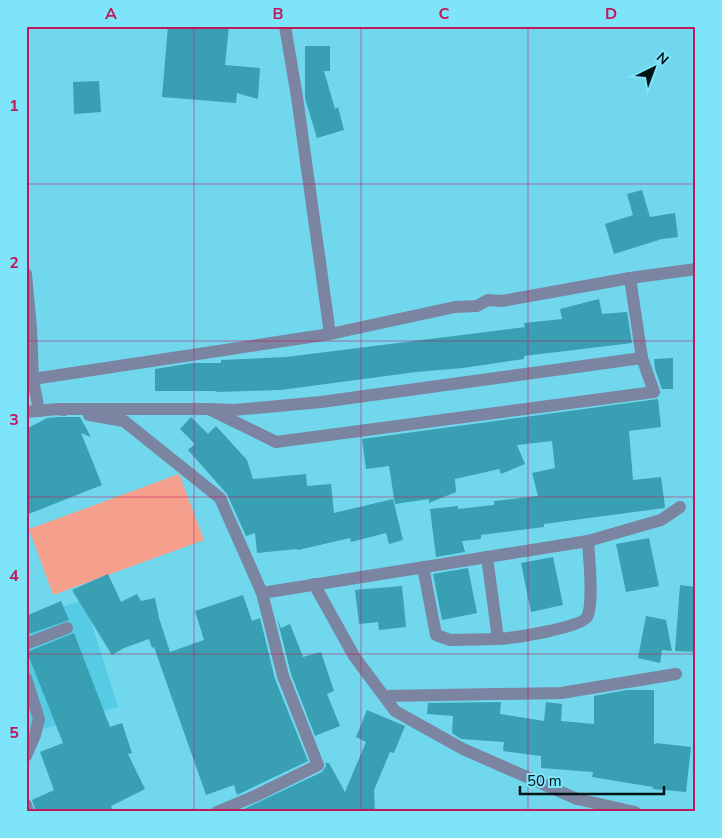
<svg xmlns="http://www.w3.org/2000/svg" width="722" height="838" viewBox="0 0 722 838" font-family="'Nunito Sans',sans-serif">
  <style>
    .built { fill: #55cce3 }
    .green { fill: #f59f8d }
    .building { fill: #399fb2 }
    .lines { fill: none; stroke-linecap: round; stroke-linejoin: round }
    .street { stroke: #7b84a1; stroke-width: 12 }
    .grid { fill: none; stroke: #c2185b; stroke-width: 1; stroke-opacity: 0.55 }
    .neatline { fill: none; stroke: #c2185b; stroke-width: 2 }
    .grid-label { font-size: 16px; text-anchor: middle; font-weight: bold; fill: #c2185b }
  </style>
  <rect width="100%" height="100%" fill="#70d7ec"/>
  <polygon class="built" points="84,600 118,707 26,734 26,618"/>
  <polygon class="green" points="179,474 204,540 53,595 29,529"/>
  <g class="building">
    <polygon points="168,26 229,26 225,65 260,68 258,99 237,93 236,103 162,97"/>
    <polygon points="305,46 330,46 330,71 324,71 335,109 338,107 344,130 317,138 305,98"/>
    <polygon points="99,81 101,112 74,114 73,82"/>
    <polygon points="642,190 650,217 675,213 678,237 662,239 614,254 605,224 633,215 627,194"/>
    <polygon points="599,299 602,314 627,312 632,343 524,356 524,359 463,368 416,372 281,390 215,392 217,391 155,391 155,369 192,363 221,363 221,360 286,357 525,327 524,323 562,319 560,309"/>
    <polygon points="673,358 673,389 662,389 655,369 654,359"/>
    <polygon points="658,399 661,427 629,431 633,480 661,477 665,507 664,508 544,524 544,527 481,535 481,539 462,541 465,552 436,557 430,509 458,506 458,509 494,505 494,501 538,496 532,473 555,468 552,441 517,445 525,464 501,474 499,469 455,479 456,492 429,503 429,499 395,504 389,466 366,469 362,439"/>
    <polygon points="58,417 80,417 91,437 81,433 102,485 26,515 26,429 47,418"/>
    <polygon points="191,417 208,434 216,426 247,460 253,479 306,474 307,486 331,484 334,513 393,499 403,540 389,544 386,533 351,542 350,538 298,550 297,549 257,553 255,533 246,536 227,494 188,450 195,444 180,429"/>
    <polygon points="649,538 659,586 626,592 616,544"/>
    <polygon points="553,557 563,605 531,612 521,563"/>
    <polygon points="468,568 477,613 442,620 433,574"/>
    <polygon points="108,574 121,602 137,594 141,601 155,598 159,618 170,652 204,640 195,611 243,595 252,621 260,618 275,679 308,761 237,795 234,785 206,795 154,647 152,648 149,639 124,648 112,655 72,590"/>
    <polygon points="680,585 696,587 696,652 675,651"/>
    <polygon points="402,586 406,627 379,630 378,622 359,624 355,590"/>
    <polygon points="61,601 69,620 26,635 26,616"/>
    <polygon points="646,616 666,620 672,651 662,650 660,663 638,658"/>
    <polygon points="277,618 281,628 290,624 303,657 321,652 334,691 327,694 340,726 315,736 291,674"/>
    <polygon points="74,633 110,727 122,723 132,753 128,754 145,789 111,806 113,812 36,812 32,800 54,790 40,752 63,743 27,652"/>
    <polygon points="627,690 654,690 654,745 656,743 691,747 686,792 653,789 653,787 592,777 593,772 541,768 541,756 503,751 504,742 461,739 452,733 453,716 427,714 428,703 501,702 500,714 544,721 546,702 562,704 561,721 594,724 594,696"/>
    <polygon points="367,710 405,726 394,753 390,752 374,790 375,812 243,812 242,810 322,772 326,766 325,761 326,763 329,763 345,792 366,742 356,737"/>
  </g>
  <g class="lines">
    <g class="street">
      <polyline points="285,26 297,97 330,334"/>
      <polyline points="26,274 31,328 33,379 39,411"/>
      <polyline points="630,278 642,358"/>
      <polyline points="33,379 330,334 455,307 477,306 488,300 502,301 630,278 696,269"/>
      <polyline points="58,409 209,409 234,410 321,402 642,358 654,392 276,442 209,409"/>
      <polyline points="26,412 58,409 64,410"/>
      <polyline points="89,415 124,421 220,498 262,593 283,676 318,765 255,796 217,812"/>
      <path d="M487 557 498 639C513 638 581 628 587 617 594 604 589 558 588 541"/>
      <polyline points="423,567 436,635 450,640 498,639"/>
      <polyline points="314,584 354,656 395,711 463,749 577,799 635,812"/>
      <polyline points="262,593 588,541 661,520 680,507"/>
      <polyline points="26,644 67,628"/>
      <polyline points="26,678 39,719 35,735 26,756"/>
      <polyline points="384,696 561,693 676,674"/>
      <polyline points="26,805 28,812"/>
    </g>
  </g>
  <path class="grid" d="M194 26V812M361 26V812M528 26V812M26 184H696M26 341H696M26 497H696M26 654H696"/>
  <rect width="722" height="838" fill="none" stroke="#7de4f9" stroke-width="55"/>
  <g transform="translate(654 68) rotate(42)" stroke="#7de4f9" stroke-width="4" paint-order="stroke">
  <path d="M0-4L9 19L0 12L-9 19Z" fill="#001317"/>
  <text y="-8" font-size="14" font-weight="bold" text-anchor="middle" fill="#001317">N</text>
  </g>
  <path d="M520 786v8h144v-8" fill="none" stroke="#001317" stroke-width="2.5"/>
  <text x="527" y="786" font-size="15" fill="#001317" stroke="#7de4f9" stroke-width="4" paint-order="stroke">50 m</text>
  <rect x="28" y="28" width="666" height="782" class="neatline"/>
  <g class="grid-label">
    <text x="111" y="19">A</text>
    <text x="278" y="19">B</text>
    <text x="444" y="19">C</text>
    <text x="611" y="19">D</text>
    <text x="14" y="111">1</text>
    <text x="14" y="268">2</text>
    <text x="14" y="425">3</text>
    <text x="14" y="581">4</text>
    <text x="14" y="738">5</text>
  </g>
</svg>
